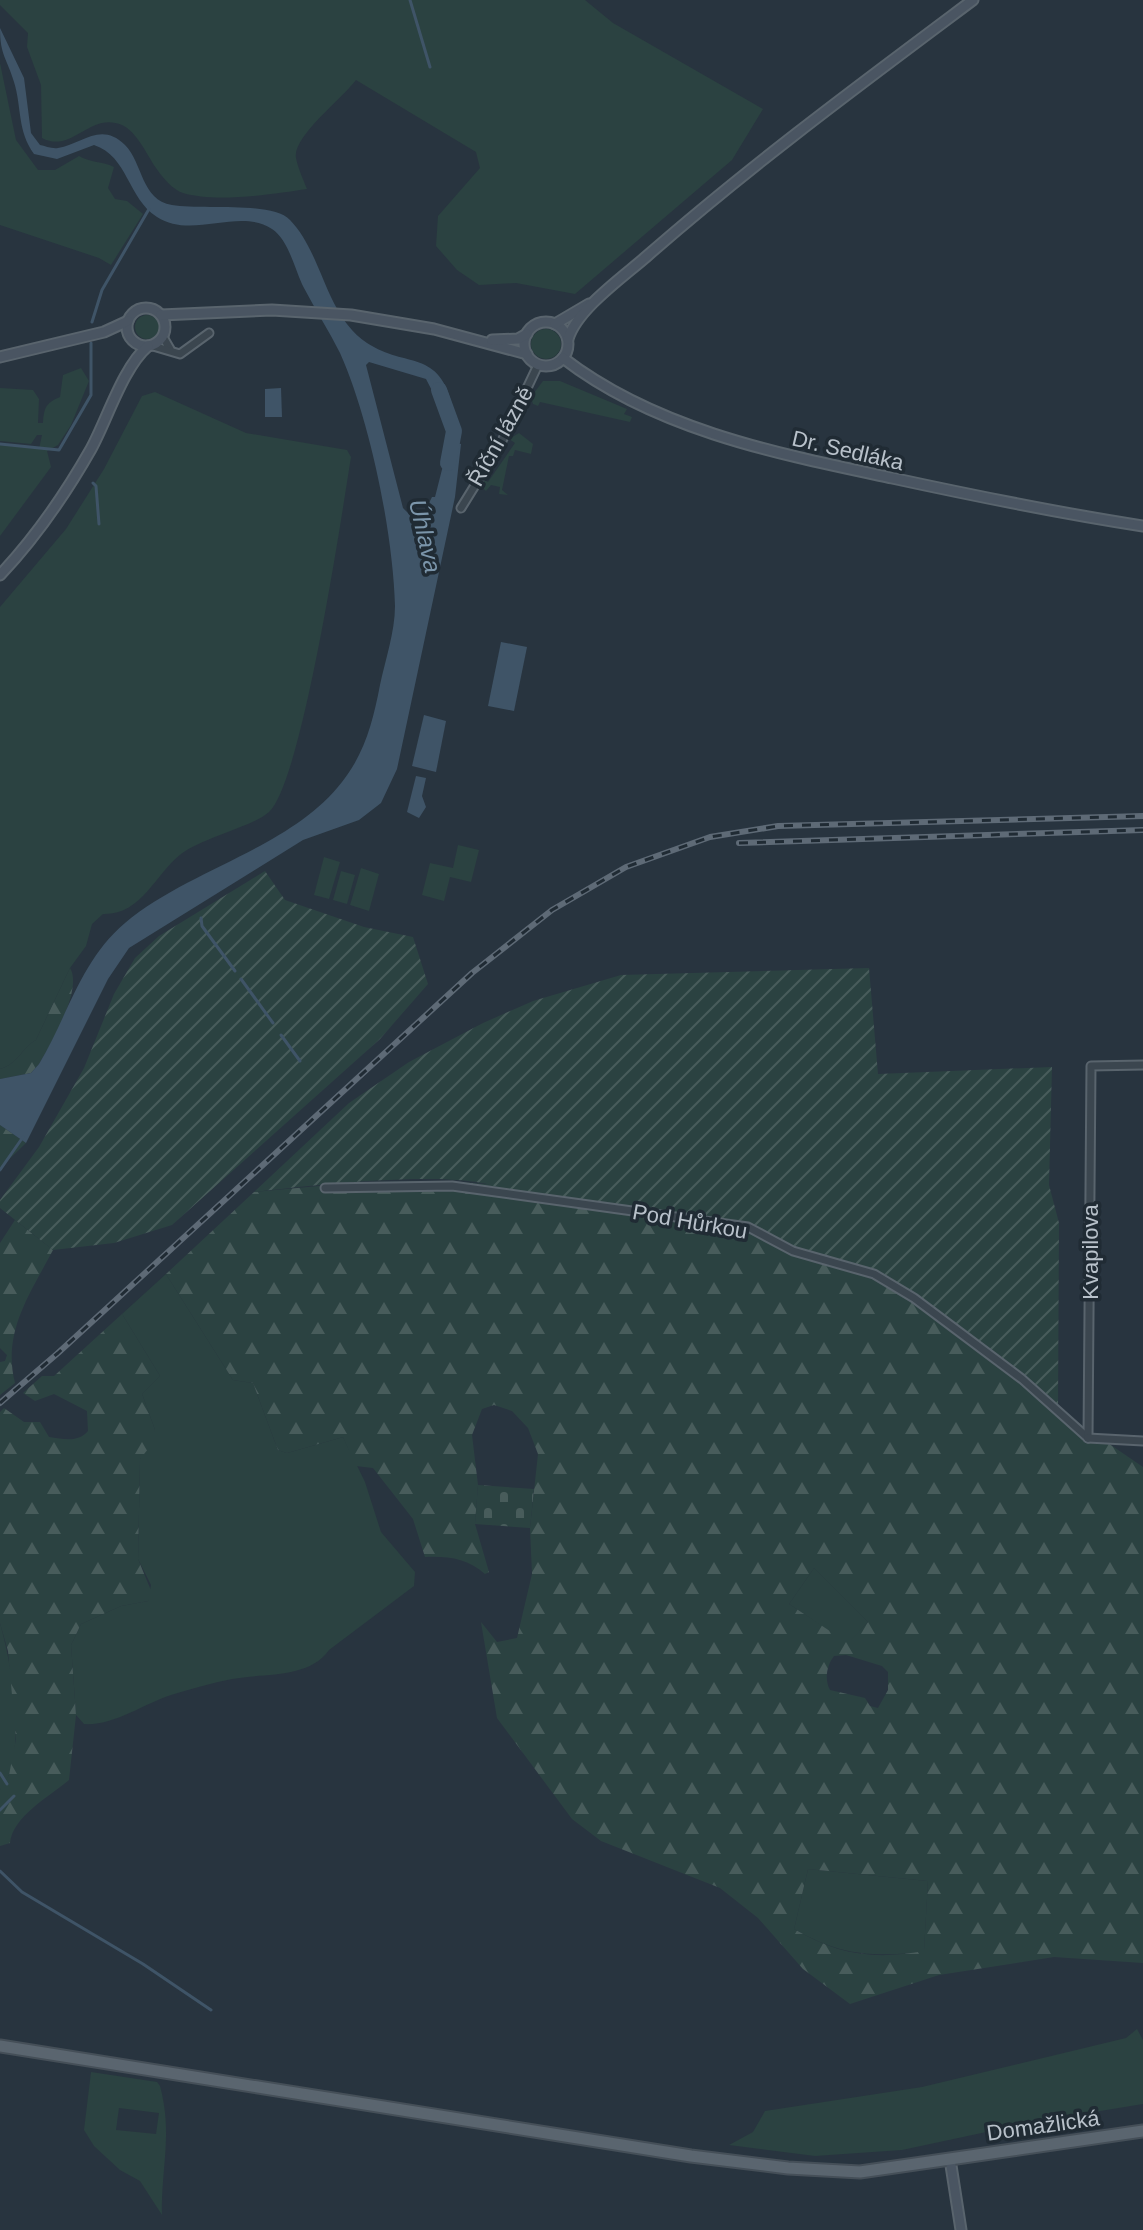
<svg xmlns="http://www.w3.org/2000/svg" width="1143" height="2230" viewBox="0 0 1143 2230" font-family="Arial,sans-serif">
  <style>
    .grass { fill: #2b4241; fill-rule: evenodd }
    .forest { fill: url(#forest-firs); fill-rule: evenodd }
    .cemetery { fill: url(#cemetery-stones) }
    .garden { fill: url(#garden-furrows) }
    .water { fill: #3f5467 }
    .lines { fill: none; stroke-linecap: round; stroke-linejoin: round }
    .stream { stroke: #3f5467; stroke-width: 3 }
    .river { stroke: #3f5467; stroke-width: 16 }
    .street-casing { stroke: #59646d; stroke-width: 11 }
    .secondary-casing { stroke: #59646d; stroke-width: 13 }
    .primary-casing { stroke: #454f58; stroke-width: 15 }
    .street { stroke: #3b464f; stroke-width: 7 }
    .secondary { stroke: #4a5562; stroke-width: 9 }
    .primary { stroke: #5a656f; stroke-width: 11 }
    .rail-casing { stroke: #5e6a76; stroke-width: 6 }
    .rail { stroke: #202b34; stroke-width: 3; stroke-dasharray: 9; stroke-linecap: butt }
    .labels { text-anchor: middle; stroke-width: 7; stroke-linejoin: round; paint-order: stroke }
    .street-label { font-size: 22px; fill: #b8c1ca; stroke: #202b34 }
    .water-label { font-size: 24px; font-style: italic; fill: #7b95aa; stroke: #202b34 }
  </style>
  <defs>
    <pattern id="forest-firs" width="22" height="20" patternUnits="userSpaceOnUse" patternTransform="scale(2)"><rect width="22" height="20" fill="#2b4241"/><path d="M5 1l3.5 6h-7zM16 11l3.5 6h-7z" fill="#485c5b"/></pattern>
    <pattern id="cemetery-stones" width="16" height="16" patternUnits="userSpaceOnUse" patternTransform="scale(2)"><rect width="16" height="16" fill="#2b4241"/><path d="M2 7V4a2 2 0 0 1 4 0v3zM10 15v-3a2 2 0 0 1 4 0v3z" fill="#485c5b"/></pattern>
    <pattern id="garden-furrows" width="10" height="10" patternUnits="userSpaceOnUse" patternTransform="scale(2)"><rect width="10" height="10" fill="#2b4241"/><path d="M-1 1l2-2M0 10L10 0M9 11l2-2" fill="none" stroke="#485c5b"/></pattern>
  </defs>
  <rect width="100%" height="100%" fill="#28343f"/>
  <g class="grass">
    <path d="M0 0H585L613 23 763 109 732 160 575 294 516 283 479 285 457 270 436 246 438 216 480 168 476 152 356 80C342 99 292 137 296 158 298 168 303 179 307 189 274 194 216 203 183 193 173 190 162 177 156 168 147 155 137 132 122 125 90 111 72 154 42 138L41 85 27 47 28 33 0 5Z"/>
    <path d="M0 63 16 140 38 170H55L79 156C91 163 102 161 114 167L108 188 115 199 127 201 143 214 111 265 99 258 0 225Z"/>
    <circle cx="147" cy="327" r="12"/>
    <circle cx="546" cy="344" r="15"/>
    <path d="M81 368 89 381 71 425 58 445 47 451 51 467 0 536V445L39 449 42 435H37L31 444 0 441V388L33 390 39 399 38 423H43C44 409 45 403 60 397L63 375Z"/>
    <polygon points="543,381 560,381 627,409 624,414 632,417 630,422 540,402 538,406 533,404 531,397"/>
    <path d="M155 392 246 433 347 450 351 457C342 514 302 782 269 812 254 826 204 837 181 854 155 874 142 915 103 914L92 924 86 946 70 968 36 1040C22 1048 18 1064 0 1069V607L66 529 104 469 142 396Z"/>
    <polygon points="519,433 533,444 531,454 515,450 513,456 509,456 502,490 508,495 499,494 500,487 491,485 486,491 481,486 482,479 488,482 515,443 509,439"/>
    <polygon points="458,845 479,850 471,882 450,877 444,901 422,895 430,863 453,868"/>
    <polygon points="324,857 340,862 329,899 314,895"/>
    <polygon points="361,868 379,874 369,911 350,905"/>
    <polygon points="341,871 355,875 347,904 333,900"/>
    <path d="M166 1274 233 1380 253 1383 278 1450 287 1453 343 1437 365 1482 381 1532 415 1572 414 1586 329 1650C309 1679 263 1673 232 1679 212 1683 191 1689 171 1695 143 1704 114 1726 84 1724L76 1715 71 1645 81 1624 121 1606 148 1601 151 1585 138 1559 140 1459 155 1430 142 1394 160 1376 122 1314Z"/>
    <polygon points="814,1568 868,1622 848,1644 789,1604"/>
    <path d="M0 1623C11 1661 29 1759 0 1790Z"/>
    <path d="M808 1869 928 1881 924 1952C871 1957 841 1956 794 1929Z"/>
    <polygon points="1137,2029 1143,2040 1143,2104 1033,2122 902,2150 815,2156 729,2145 753,2132 765,2111 922,2087 1126,2038"/>
    <path d="M91 2072 157 2082 160 2086C173 2134 161 2168 162 2215L140 2181 120 2170 94 2146 84 2130ZM119 2108 159 2113 156 2134 116 2130Z"/>
  </g>
  <g class="forest">
    <path d="M70 968C83 989 51 1044 39 1064L31 1073 0 1079V1069C18 1064 22 1048 36 1040Z"/>
    <polygon points="0,1125 26,1143 0,1168"/>
    <path d="M447 1181 498 1185 509 1192 741 1224 876 1272 934 1310 1083 1426 1143 1467V1963L1054 1957 939 1975 850 2004 803 1969 758 1918 720 1888 601 1841 572 1819 497 1718 481 1622 497 1642 517 1638 532 1574 530 1528 538 1454 528 1428 512 1411 494 1405 482 1409 472 1435 478 1485 475 1524 489 1572 485 1574C467 1558 448 1556 425 1557L413 1519 373 1468 356 1466 343 1437 287 1453 278 1450 253 1383 233 1380 166 1274 254 1192 362 1182ZM814 1568 868 1622 848 1643 789 1604ZM846 1655 882 1666 888 1672V1690L878 1708 870 1706 865 1698 830 1690C824 1679 827 1665 834 1656ZM808 1869 928 1881 924 1951C874 1960 838 1955 794 1929Z"/>
    <path d="M15 1220 53 1250C30 1294 2 1332 15 1383L0 1395V1362L5 1361 7 1355 0 1348V1243Z"/>
    <path d="M122 1314 160 1376 142 1394 155 1430 153 1443 140 1459 138 1559 152 1593 148 1601 121 1606 81 1624 71 1645 76 1715 69 1780C50 1796 12 1817 10 1843L0 1846V1790L9 1775 16 1739 8 1651 0 1623V1412L4 1408 24 1422H40L49 1437C63 1439 78 1443 88 1431L87 1411 54 1394 35 1401 23 1393 42 1376H54Z"/>
  </g>
  <polygon class="cemetery" points="478,1485 534,1489 530,1528 475,1524"/>
  <g class="garden">
    <polygon points="265,871 285,900 364,927 413,937 428,984 380,1039 172,1225 114,1243 53,1250 0,1208 0,1200 39,1147 84,1068 114,994 135,958 159,936"/>
    <path d="M869 968 878 1074 1052 1067 1049 1185 1059 1223 1058 1407 934 1310 876 1272 794 1249 741 1224 509 1192C468 1166 307 1186 254 1192L349 1103 409 1062 483 1023 533 1001 621 975Z"/>
  </g>
  <g class="water">
    <path d="M0 28 24 78 31 133 40 145C45 146 52 149 58 148 82 144 101 121 125 145 143 163 141 200 172 205 201 210 272 201 290 220 323 254 325 315 367 343 407 369 439 348 453 408L443 412 426 379 369 362 366 365 403 508 410 515H423L432 497H435L449 442 461 444 455 497 397 769 381 803 359 820 303 840 129 948 108 979 26 1143 0 1125V1079L31 1073 39 1064C68 1016 80 961 125 923 189 869 290 849 342 782 365 753 373 721 380 685 385 661 395 632 395 606 393 533 370 420 340 353 329 331 315 309 304 288 295 271 289 240 272 229 239 207 192 240 157 217 128 199 128 156 94 145L57 159 34 154C17 130 22 108 14 82 7 58 0 56 0 28Z"/>
    <polygon points="281,388 282,417 265,417 265,389"/>
    <polygon points="501,642 527,647 514,711 488,706"/>
    <polygon points="424,715 446,721 436,772 412,766"/>
    <polygon points="416,776 426,778 422,796 426,807 419,818 407,812"/>
  </g>
  <g class="lines">
    <g class="stream">
      <polyline points="410,0 430,67"/>
      <polyline points="92,322 102,290 149,209"/>
      <polyline points="0,444 59,450 91,395 91,343"/>
      <polyline points="93,483 96,486 99,524"/>
      <polyline points="201,918 202,926 235,971"/>
      <polyline points="241,979 273,1023"/>
      <polyline points="281,1035 300,1061"/>
      <polyline points="0,1170 23,1137"/>
      <polyline points="0,1773 7,1784"/>
      <polyline points="0,1810 14,1796"/>
      <polyline points="0,1871 22,1892 143,1964 211,2010"/>
    </g>
    <polyline class="river" points="439,390 454,431 448,463"/>
    <g class="street-casing">
      <g id="street">
        <polyline points="163,337 170,349"/>
        <polyline points="153,346 180,354 209,333"/>
        <polyline points="461,508 500,445 538,365"/>
        <polyline points="325,1188 452,1186 748,1227 793,1251 874,1274 914,1298 1022,1379 1088,1438"/>
        <polyline points="1088,1438 1091,1066 1143,1065"/>
        <polyline points="1088,1438 1143,1441"/>
      </g>
    </g>
    <g class="secondary-casing">
      <g id="secondary">
        <circle cx="146" cy="327" r="19"/>
        <polyline points="161,315 272,310 351,315 434,329 527,354"/>
        <circle cx="546" cy="344" r="22"/>
        <polyline points="555,324 589,304"/>
        <path d="M568 339C577 309 623 277 647 256 751 165 862 83 973 0"/>
        <polyline points="492,340 518,339 527,334"/>
        <polyline points="0,357 104,332 128,321"/>
        <path d="M563 358C656 430 779 454 892 478 975 496 1059 513 1143 526"/>
        <path d="M0 575C35 538 66 493 91 449 107 420 123 367 148 346"/>
        <polyline points="950,2159 961,2230"/>
      </g>
    </g>
    <g class="primary-casing">
      <polyline id="primary" points="0,2046 691,2156 788,2168 860,2172 1143,2131"/>
    </g>
    <use href="#street" class="street"/>
    <use href="#secondary" class="secondary"/>
    <use href="#primary" class="primary"/>
    <g class="rail-casing">
      <g id="rail">
        <polyline points="739,843 1143,830"/>
        <polyline points="0,1403 58,1353 472,973 552,910 626,867 710,837 778,826 1143,816"/>
      </g>
    </g>
    <use href="#rail" class="rail"/>
  </g>
  <g class="labels">
    <g class="street-label">
      <text transform="translate(500 436) rotate(-61)" y="8">Říční lázně</text>
      <text transform="translate(848 450) rotate(13)" y="8">Dr. Sedláka</text>
      <text transform="translate(690 1221) rotate(10)" y="8">Pod Hůrkou</text>
      <text transform="translate(1090 1252) rotate(-90)" y="8">Kvapilova</text>
      <text transform="translate(1043 2125) rotate(-8)" y="8">Domažlická</text>
    </g>
    <g class="water-label">
      <text transform="translate(425 536) rotate(77)" y="8">Úhlava</text>
    </g>
  </g>
</svg>
